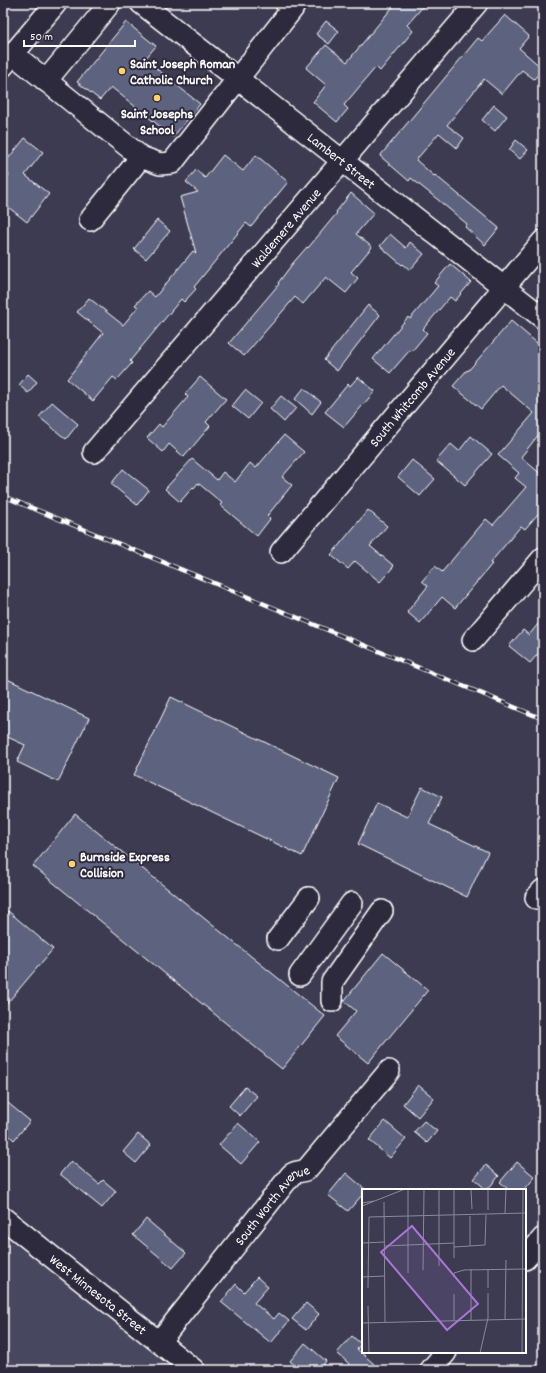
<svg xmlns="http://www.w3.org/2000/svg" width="546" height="1373" viewBox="0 0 546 1373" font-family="Dekko,sans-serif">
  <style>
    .built { fill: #47475f }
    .building { fill: #5d637f; stroke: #fff }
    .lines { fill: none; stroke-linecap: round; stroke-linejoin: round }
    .minor-casing { stroke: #fff; stroke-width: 24 }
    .minor { stroke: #2f2a3d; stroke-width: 21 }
    .rail-casing { stroke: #fff; stroke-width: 4.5 }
    .rail { stroke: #2f2a3d; stroke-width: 3; stroke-dasharray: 9; stroke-linecap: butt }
    .poi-dot { fill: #ffd166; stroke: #2f2a3d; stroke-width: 1.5 }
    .labels { text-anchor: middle; stroke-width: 4; stroke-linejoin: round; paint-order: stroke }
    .poi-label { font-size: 14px; font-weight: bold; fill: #fff; stroke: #2f2a3d; text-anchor: start }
    .street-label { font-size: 14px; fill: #fff; stroke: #2f2a3d }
    .inset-road { fill: none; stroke: #8b8997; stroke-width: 1 }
    .view { fill: #a976d5; fill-opacity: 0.15; stroke: #a976d5; stroke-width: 2 }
    .inset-edge { fill: none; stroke: #fff; stroke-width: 2 }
  </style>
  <rect width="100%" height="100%" fill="#3d3b51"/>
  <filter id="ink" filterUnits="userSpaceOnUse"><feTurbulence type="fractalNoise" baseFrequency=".025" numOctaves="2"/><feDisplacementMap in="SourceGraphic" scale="8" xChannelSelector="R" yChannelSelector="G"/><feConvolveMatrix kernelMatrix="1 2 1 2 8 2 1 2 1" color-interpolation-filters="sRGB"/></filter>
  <g filter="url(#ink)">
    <polygon class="built" points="3,1232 178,1370 3,1370"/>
    <g class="building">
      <polygon points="396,3 426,3 407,25 413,31 380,71 376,67 344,105 348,109 337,122 313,102 326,85 306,68 326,45 347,62"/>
      <polygon points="505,15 529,36 519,48 543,69 534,79 522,70 502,94 484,79 447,125 464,138 457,148 439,133 416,160 434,176 435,175 499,228 485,245 465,227 467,224 437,199 411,178 409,181 380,156 478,38 482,41"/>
      <polygon points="326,21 339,31 329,44 316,34"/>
      <polygon points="126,22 156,46 145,59 200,104 173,137 111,87 100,100 77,82"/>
      <polygon points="494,105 507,116 495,131 482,120"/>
      <polygon points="25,138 43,152 25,175 49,194 27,222 3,203 3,183 9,175 3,171 3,165"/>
      <polygon points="516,140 528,150 520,159 509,150"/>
      <polygon points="223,155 243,171 256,155 288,182 251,227 246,223 194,287 196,289 184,302 181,299 130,361 132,363 117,380 113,377 93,401 67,379 103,333 77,312 89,298 123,325 138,307 135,305 148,291 155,297 193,251 196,253 180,197 198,192 186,182 196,170 205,178"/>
      <polygon points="351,193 374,213 356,234 372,247 351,272 358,278 346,293 326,277 303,304 295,297 244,356 229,343 279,284 278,283 293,263 307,247 308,248 337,213 336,212"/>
      <polygon points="157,220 170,231 146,259 134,249"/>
      <polygon points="390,234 406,248 410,242 424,254 410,270 403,264 402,265 380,246"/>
      <polygon points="450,264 471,282 455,301 450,297 423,329 427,333 412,351 410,350 390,373 373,359 408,317 410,319 438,286 434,283"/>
      <polygon points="368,305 380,315 337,371 324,360"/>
      <polygon points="511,321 543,348 543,429 521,457 543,476 543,508 525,529 521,526 490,563 492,564 455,608 442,597 420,623 407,612 428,586 422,581 435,566 442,572 486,519 493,525 526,487 515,478 519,473 498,455 534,413 501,385 481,409 453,386 467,370 468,371"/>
      <polygon points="28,374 37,382 28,393 19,385"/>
      <polygon points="200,377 226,399 206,422 210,426 184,457 169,444 163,452 147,438 159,424 162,427 188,397 185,394"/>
      <polygon points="358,377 375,391 344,427 325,412 348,384 350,386"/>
      <polygon points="304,388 321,402 312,414 295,399"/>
      <polygon points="245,390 261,403 248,419 232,406"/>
      <polygon points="281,396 296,408 284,422 270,409"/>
      <polygon points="52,402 78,424 66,439 39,417"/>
      <polygon points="284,435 304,452 282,477 292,485 267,516 270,519 257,536 220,505 222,503 198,483 194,488 193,487 180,502 165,489 192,459 217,480 223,472 235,482 250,463 256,468"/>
      <polygon points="471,436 492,454 465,485 436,461 451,444 459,451"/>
      <polygon points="412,460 435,479 420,496 398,477"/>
      <polygon points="123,469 149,490 137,505 111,484"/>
      <polygon points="368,510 387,526 370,546 394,566 380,582 355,561 348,569 331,555"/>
      <polygon points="543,618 543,648 530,663 509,646 523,630 529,635"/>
      <polygon points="3,677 89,718 58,782 17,762 25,745 3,735"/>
      <polygon points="171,697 339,778 302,856 134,775"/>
      <polygon points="422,787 442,797 429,824 488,852 467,897 358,844 377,803 407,817"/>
      <polygon points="75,814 325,1016 282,1069 33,866"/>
      <polygon points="8,911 53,949 3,1008 3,917"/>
      <polygon points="383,953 428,990 368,1063 335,1036 356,1011 344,1001"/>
      <polygon points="418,1085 434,1098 418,1117 403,1104"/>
      <polygon points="245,1087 257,1096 240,1116 229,1106"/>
      <polygon points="3,1099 30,1121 14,1140 3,1130"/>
      <polygon points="385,1121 406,1139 390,1158 369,1140"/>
      <polygon points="424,1121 437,1131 427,1143 414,1132"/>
      <polygon points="238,1123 260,1142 241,1164 219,1145"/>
      <polygon points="138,1134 151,1145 136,1163 123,1152"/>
      <polygon points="71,1161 99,1184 103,1180 116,1191 102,1208 60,1174"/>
      <polygon points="517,1162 535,1177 524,1190 509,1190 500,1182"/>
      <polygon points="486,1165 499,1176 487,1190 474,1179"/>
      <polygon points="346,1173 366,1190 363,1190 363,1194 348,1211 328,1195"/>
      <polygon points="146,1219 186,1253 173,1268 133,1235"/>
      <polygon points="257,1277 268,1287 254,1303 274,1319 279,1313 289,1321 271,1343 221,1302 236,1284 244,1292"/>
      <polygon points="306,1303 319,1314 306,1330 292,1319"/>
      <polygon points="352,1336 361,1344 357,1349 374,1364 369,1370 356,1370 337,1353"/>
      <polygon points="305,1343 326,1361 319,1370 300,1370 290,1361"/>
    </g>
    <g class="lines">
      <g class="minor-casing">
        <g id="minor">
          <path id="s1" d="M141 3 543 318"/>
          <polyline points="13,54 141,157 160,164 172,163 293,8 286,3"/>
          <polyline points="3,66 56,3"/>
          <polyline points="46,81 110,3"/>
          <polyline points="90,220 141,157"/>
          <path id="s2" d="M94 452 477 3"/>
          <path id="s3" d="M281 552 543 241"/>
          <polyline points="473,640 543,558"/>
          <polyline points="536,898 543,890"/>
          <polyline points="278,939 309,898"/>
          <polyline points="300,975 352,903"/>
          <polyline points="332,1001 332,982 382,911"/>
          <path id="s4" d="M3 1218 194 1370"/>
          <polyline points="525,1259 543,1238"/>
          <path id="s5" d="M159 1342 291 1175C295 1170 302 1173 307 1169L389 1071"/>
          <polyline points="431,1370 446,1352"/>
        </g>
      </g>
      <use href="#minor" class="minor"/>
      <g class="rail-casing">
        <polyline id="rail" points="3,496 543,719"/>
      </g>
      <use href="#rail" class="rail"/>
    </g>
  </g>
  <g class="poi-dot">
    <circle cx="122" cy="71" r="4"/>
    <circle cx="157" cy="98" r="4"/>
    <circle cx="72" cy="864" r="4"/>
  </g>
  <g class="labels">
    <g class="poi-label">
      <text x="130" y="68">Saint Joseph Roman<tspan x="130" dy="16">Catholic Church</tspan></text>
      <text x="157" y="118" text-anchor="middle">Saint Josephs<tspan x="157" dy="16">School</tspan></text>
      <text x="80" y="861">Burnside Express<tspan x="80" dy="16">Collision</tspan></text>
    </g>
    <g class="street-label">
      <text dy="5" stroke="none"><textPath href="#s1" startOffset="255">Lambert Street</textPath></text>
      <text dy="5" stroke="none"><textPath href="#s2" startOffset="295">Waldemere Avenue</textPath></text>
      <text dy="5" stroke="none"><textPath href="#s3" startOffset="203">South Whitcomb Avenue</textPath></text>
      <text dy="5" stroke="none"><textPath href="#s5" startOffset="179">South Worth Avenue</textPath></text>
      <text dy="5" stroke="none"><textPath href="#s4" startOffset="122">West Minnesota Street</textPath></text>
    </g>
  </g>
  <g transform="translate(362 1189)">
    <rect width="164" height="164" fill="#3d3b51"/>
    <path class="inset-road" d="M46 0V84M109 0 110 20M22 13 23 133M0 14 12 12M0 17 43 0M126 21V0M143 25 144 0M108 27V57M0 54 23 53M23 57 92 54M92 58 123 56 124 26M92 69V0M77 77V0M61 81 62 0M0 88 23 87M92 88V84L102 81 164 80M6 99 7 28 164 24M126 99V80M6 117 7 164M143 130 144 71M92 131V105M109 131V80M0 134 164 130M118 164 126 129V104M160 164 161 0"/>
    <path class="view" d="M50 37 116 115 85 141 19 63Z"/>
    <rect width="164" height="164" class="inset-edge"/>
  </g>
  <rect width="546" height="1373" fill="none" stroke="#2f2a3d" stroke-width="16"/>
  <rect x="8" y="8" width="530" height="1357" fill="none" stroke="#fff" stroke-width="1.5" filter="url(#ink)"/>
  <path d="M24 40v6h111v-6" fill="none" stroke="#ffffff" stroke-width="2"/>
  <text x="30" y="40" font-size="12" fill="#ffffff" stroke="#2f2a3d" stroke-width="3" paint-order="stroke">50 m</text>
</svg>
